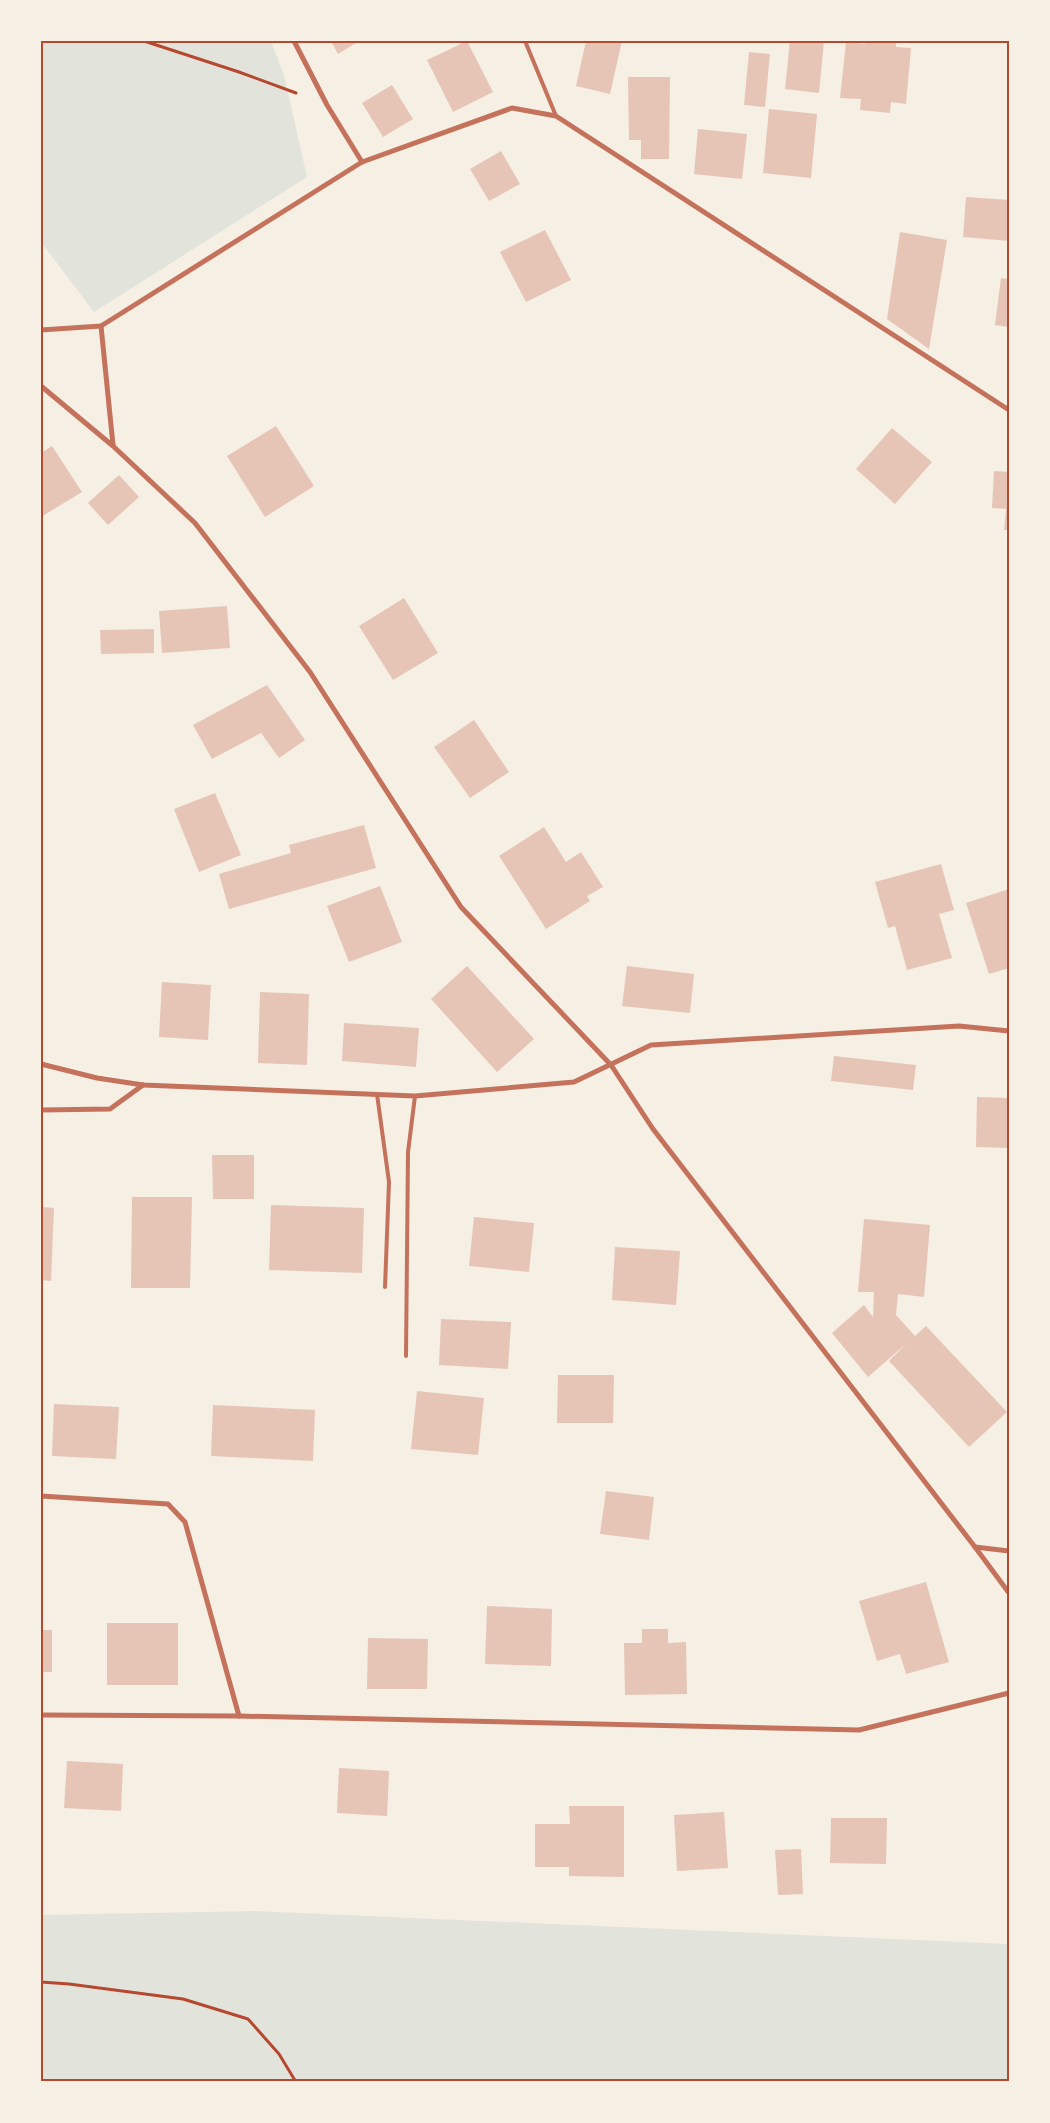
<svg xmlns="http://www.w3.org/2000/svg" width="1050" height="2123" viewBox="0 0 1050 2123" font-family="Arial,sans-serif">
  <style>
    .green { fill: #e2e4dc }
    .building { fill: #e6c5b7 }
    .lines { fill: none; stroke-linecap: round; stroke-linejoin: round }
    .path { stroke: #b5482f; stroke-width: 3 }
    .service { stroke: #c5725c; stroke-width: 4 }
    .minor { stroke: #c5725c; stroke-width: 5 }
    .neatline { fill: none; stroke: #b5482f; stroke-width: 2 }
  </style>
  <rect width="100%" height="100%" fill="#f6efe4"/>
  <g class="green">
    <polygon points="41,41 271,41 284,75 307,177 94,312 41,242"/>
    <polygon points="254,1911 1009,1944 1009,2082 41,2082 41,1915"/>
  </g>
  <g class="building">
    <polygon points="331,41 359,41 338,54"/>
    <polygon points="467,41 493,92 453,112 427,60"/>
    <polygon points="586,41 622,41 610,94 576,86"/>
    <polygon points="790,41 824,41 819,93 785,89"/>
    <polygon points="866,41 896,41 896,47 911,48 906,104 891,102 890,113 860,110 861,99 840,98 846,42 866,44"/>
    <polygon points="749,52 770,54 765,107 744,105"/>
    <polygon points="628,77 670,77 669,159 641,159 641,140 629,140"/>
    <polygon points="392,85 413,119 383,137 362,103"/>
    <polygon points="769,109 817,114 811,178 763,173"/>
    <polygon points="698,129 747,134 742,179 694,174"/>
    <polygon points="501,151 520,184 489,201 470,169"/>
    <polygon points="966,197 1009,200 1009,241 963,237"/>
    <polygon points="545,230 571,280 526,302 500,252"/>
    <polygon points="900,232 947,240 929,349 887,319"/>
    <polygon points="1001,278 1009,279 1009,327 995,325"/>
    <polygon points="276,426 314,486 265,517 227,456"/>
    <polygon points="892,428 932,462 895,504 856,469"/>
    <polygon points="52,446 82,492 41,517 41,453"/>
    <polygon points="994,471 1009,472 1009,530 1004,530 1006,509 992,508"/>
    <polygon points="119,475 139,497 108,525 88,503"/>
    <polygon points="404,598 438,653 393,680 359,626"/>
    <polygon points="227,606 230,648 162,653 159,611"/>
    <polygon points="154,629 154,653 101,654 100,630"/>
    <polygon points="267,685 305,740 279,758 261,733 212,759 193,725"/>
    <polygon points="474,720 509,772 470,798 434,747"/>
    <polygon points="215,793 241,855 199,872 174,809"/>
    <polygon points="364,825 376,868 229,909 219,874 291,853 289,845"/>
    <polygon points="544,827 566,862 581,852 603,887 587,896 590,901 546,929 499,856"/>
    <polygon points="941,864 954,910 939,914 952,958 907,970 895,926 888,928 875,882"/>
    <polygon points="380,886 402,942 349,962 327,906"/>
    <polygon points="1009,889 1009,968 989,974 966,903"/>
    <polygon points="467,966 534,1039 497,1072 431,999"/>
    <polygon points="627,966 694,974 690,1013 622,1006"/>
    <polygon points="162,982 211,985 208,1040 159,1037"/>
    <polygon points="260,992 309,994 307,1065 258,1063"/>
    <polygon points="344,1023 419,1028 416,1067 342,1061"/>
    <polygon points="834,1056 916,1065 913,1090 831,1081"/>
    <polygon points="977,1097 1009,1098 1009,1148 976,1147"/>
    <polygon points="212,1155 254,1155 254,1199 213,1199"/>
    <polygon points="132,1197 192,1197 190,1288 131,1288"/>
    <polygon points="271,1205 364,1208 362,1273 269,1270"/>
    <polygon points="41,1207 54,1208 51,1281 41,1280"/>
    <polygon points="474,1217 534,1223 529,1272 469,1266"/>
    <polygon points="864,1219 930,1225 924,1297 898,1294 896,1315 915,1336 926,1326 1007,1412 969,1447 889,1361 907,1343 868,1377 832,1333 864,1305 873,1317 874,1292 858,1292"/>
    <polygon points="615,1247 680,1251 676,1305 612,1300"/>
    <polygon points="441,1319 511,1322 508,1369 439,1365"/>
    <polygon points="558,1375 614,1375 613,1423 557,1423"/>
    <polygon points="417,1391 484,1398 478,1455 411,1449"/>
    <polygon points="54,1404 119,1407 116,1459 52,1456"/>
    <polygon points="213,1405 315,1410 313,1461 211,1456"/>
    <polygon points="606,1491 654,1497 649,1540 600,1534"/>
    <polygon points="926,1582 949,1662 906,1674 900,1654 877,1661 859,1601"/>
    <polygon points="487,1606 552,1609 551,1666 485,1664"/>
    <rect x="107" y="1623" width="71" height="62"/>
    <polygon points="642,1629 668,1629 668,1643 686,1642 687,1694 625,1695 624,1643 642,1643"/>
    <rect x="41" y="1630" width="11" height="42"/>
    <polygon points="368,1638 428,1639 427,1689 367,1689"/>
    <polygon points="67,1761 123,1764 121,1811 64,1808"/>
    <polygon points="339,1768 389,1771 387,1816 337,1813"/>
    <polygon points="569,1806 624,1806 624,1877 569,1876 569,1867 535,1867 535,1824 570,1824"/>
    <polygon points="724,1812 728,1868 677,1871 674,1815"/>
    <polygon points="831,1818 887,1818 886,1864 830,1863"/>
    <polygon points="801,1849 803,1894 778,1895 775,1850"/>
  </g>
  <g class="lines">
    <g class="path">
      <polyline points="144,41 239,72 296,93"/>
      <polyline points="41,1982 69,1984 183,1999 248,2019 279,2054 296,2082"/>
    </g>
    <g class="service">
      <polyline points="525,41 556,116"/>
      <polyline points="377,1094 389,1182 385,1287"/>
      <polyline points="406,1356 408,1152 415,1096"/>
    </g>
    <g class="minor">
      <polyline points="294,41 327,105 362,162"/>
      <polyline points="101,326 113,445"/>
      <polyline points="41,330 101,326 362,162 512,108 556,116 1009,410"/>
      <polyline points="41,386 113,446 195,523 310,672 461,907 611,1065 653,1129 975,1547 1009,1593"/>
      <polyline points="41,1064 97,1078 143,1085 415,1096 574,1082 651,1045 959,1026 1009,1031"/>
      <polyline points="41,1110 110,1109 143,1085"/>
      <polyline points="41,1496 168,1504 185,1522 239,1716"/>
      <polyline points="975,1547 1009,1551"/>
      <polyline points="41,1715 239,1716 859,1730 1009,1693"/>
    </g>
  </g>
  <rect width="1050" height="2123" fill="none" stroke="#f6efe4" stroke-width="85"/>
  <rect x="42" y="42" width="966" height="2038" class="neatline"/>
</svg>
